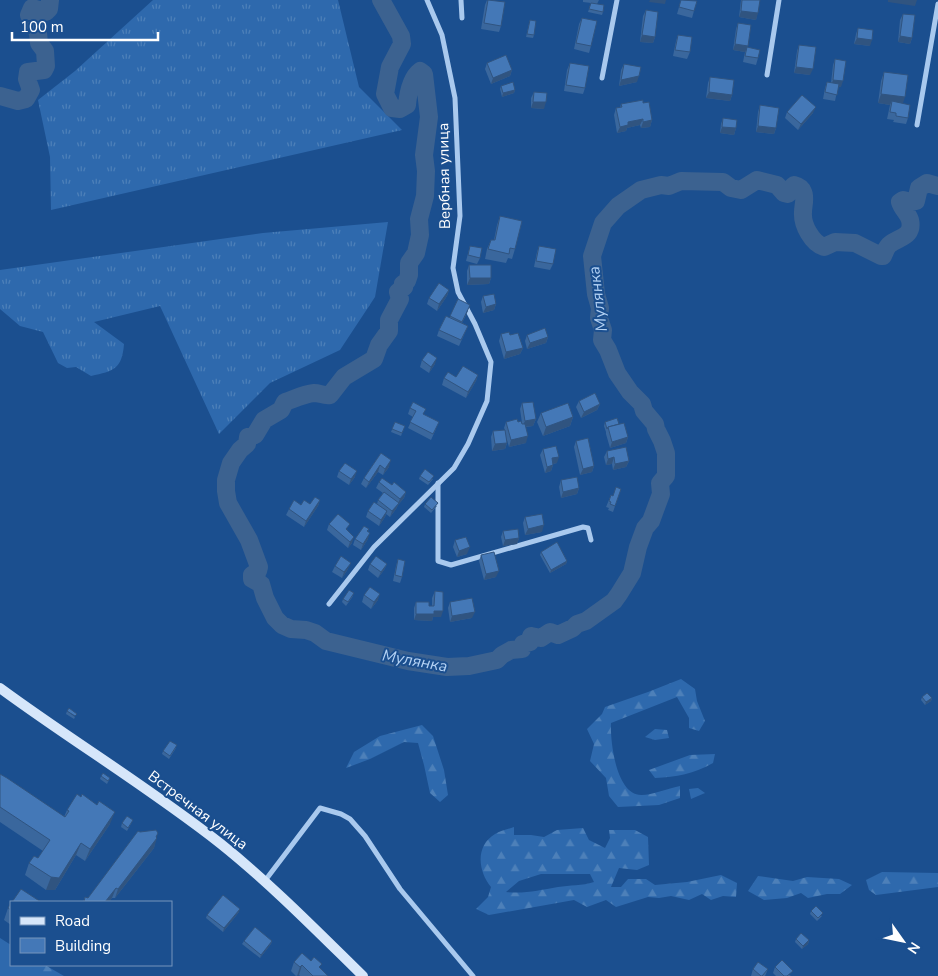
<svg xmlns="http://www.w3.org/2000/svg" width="938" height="976" viewBox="0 0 938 976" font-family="'Nunito Sans',sans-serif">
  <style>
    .grass { fill: url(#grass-tufts) }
    .forest { fill: url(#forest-firs); fill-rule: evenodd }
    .park { fill: #2e69ad }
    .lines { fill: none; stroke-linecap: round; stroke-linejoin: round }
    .river { stroke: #3c6290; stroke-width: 18 }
    .minor { stroke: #a9c9ee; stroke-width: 5 }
    .secondary { stroke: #d6e6fa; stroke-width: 10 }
    .wall { fill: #3a679d }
    .shaded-wall { fill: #305480 }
    .building { fill: #4478b7; stroke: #305480 }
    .labels { text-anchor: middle; stroke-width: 4; stroke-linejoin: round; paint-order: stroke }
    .street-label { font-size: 15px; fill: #fff; stroke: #1b4f8f }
    .water-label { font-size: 16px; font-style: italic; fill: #b5d3f5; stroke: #1b4f8f }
  </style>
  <defs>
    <pattern id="grass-tufts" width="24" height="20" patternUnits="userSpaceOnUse" patternTransform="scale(1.25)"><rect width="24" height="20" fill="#2e69ad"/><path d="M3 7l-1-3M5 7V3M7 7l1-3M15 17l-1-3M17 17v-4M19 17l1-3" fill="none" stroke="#4d80b9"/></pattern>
    <pattern id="forest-firs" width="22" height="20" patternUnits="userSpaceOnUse" patternTransform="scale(1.25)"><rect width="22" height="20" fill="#2e69ad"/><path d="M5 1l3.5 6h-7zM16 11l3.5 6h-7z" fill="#4d80b9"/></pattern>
  </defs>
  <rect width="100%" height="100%" fill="#1b4f8f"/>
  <g class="grass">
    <polygon points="153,0 338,0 359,87 402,130 51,210 50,157 38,100 75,71"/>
    <path d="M388 222 375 297 340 350 270 383 219 434 160 306 94 322 124 344C122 369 114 371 91 376L76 367 67 368 58 363 43 332 20 326 0 309V270L263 233Z"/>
  </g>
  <g class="forest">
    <path d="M681 679 695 689 697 701 705 721 699 731 689 728V718L677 697 611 723C610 741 616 796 642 795 651 795 670 788 680 786V798L659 805 618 807 609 796 606 778 590 761 594 744 587 729 602 714 605 707 648 692Z"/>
    <polygon points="422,725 433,736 444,770 448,795 440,802 430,793 424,765 418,743 404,742 370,759 346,768 354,752 380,736"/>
    <polygon points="655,729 667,730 669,738 655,740 645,737"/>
    <path d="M715 754 713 763C694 774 676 777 655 778L649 770 690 755Z"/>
    <polygon points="698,788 705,793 691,799 689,789"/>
    <path d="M514 827V835H531L544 837 557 830 583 828 589 840 605 848 610 838 609 830H635L648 837 649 865 637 870 619 868 611 887H621L628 879H646L655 885 687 882 721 875 737 883 736 897 723 896 711 900 702 894 689 900 671 896 659 898 648 897 616 907 606 900 587 907 574 900 489 915 476 909 488 897 491 887C478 871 475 846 495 834 500 831 508 829 514 827ZM541 874H590L594 882C582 886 570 885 558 887 540 890 525 894 506 892L519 881Z"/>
    <polygon points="882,872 938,873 938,887 876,895 869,890 866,880"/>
    <polygon points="758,876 793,881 807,877 839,879 852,885 840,894 827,894 808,898 801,893 787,898 764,900 748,891"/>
    <polygon points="0,938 11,945 11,965 45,965 64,976 0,976"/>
  </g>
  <polygon class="park" points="0,941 11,951 11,965 29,965 43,976 0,976"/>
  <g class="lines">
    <g class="river">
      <path d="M381 0 401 36 402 44 390 67 385 94 392 108 400 109 407 105C408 94 411 78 420 71L424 74 429 117 424 155 426 171 425 196 419 219 420 235 416 253 409 263V275L407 281 403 284 404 287 398 292 400 299 389 320V331L379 345 374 359 344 377 330 395C324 396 320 393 314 393 304 394 294 399 285 402L281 410 264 420 255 435 248 437 247 444 240 450 231 463 226 480V491L228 503 249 540 259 567 258 571 252 575V579L261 584 265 598 275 618 282 625 291 629 306 630 315 633 326 641 408 661 447 667 469 666 497 660 502 655 511 650 522 649 523 644 530 642 531 636 541 638 550 632 558 635 573 628 577 624 586 621 614 601 619 594 632 573 638 547 645 528 651 521 661 494 660 483 666 476V453L662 441 656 429 655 424 644 411 642 404 630 392 617 373 608 350 602 340 603 330 599 318 600 308 596 294 592 256 603 223 618 206 641 190 661 185 669 186 681 181 723 182 731 188 741 190 757 180 777 185 784 193 788 194 791 191 792 187 794 185C798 186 802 188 803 192 806 197 803 206 803 212 802 225 812 243 824 247L835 242 855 243 881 256H883C885 252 886 248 889 245 897 237 914 238 910 220 908 213 902 209 900 202L903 200 911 202 916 201 919 188 927 183 938 186"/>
      <polyline points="0,96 18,101 26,99 31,90 27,79 28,72 44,70 46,66 45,51 39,43 38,33 29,15 32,8 46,12 49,9 50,0"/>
    </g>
    <g class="minor">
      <polyline points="461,0 462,18"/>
      <polyline points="767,75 779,0"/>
      <polyline points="602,78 617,0"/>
      <polyline points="917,125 938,4"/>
      <polyline points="438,483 438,561 451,565 583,527 588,528 591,540"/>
      <polyline points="329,604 374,547 454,468 468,444 487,401 491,362 475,324 458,292 453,268 460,216 455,98 442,35 427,0"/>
      <polyline points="264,882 320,808 341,814 350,819 365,836 400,889 473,976"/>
    </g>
    <path class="secondary" d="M0 688C72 741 150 788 221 844 271 884 317 931 363 976"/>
  </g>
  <g class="wall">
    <polygon points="487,0 501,26 499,32 481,29 485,5"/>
    <polygon points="583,0 599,0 597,4 603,12 602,15 588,12 591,3 583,2"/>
    <polygon points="681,0 694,11 692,18 677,14"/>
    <polygon points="741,0 760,0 756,20 739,17"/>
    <polygon points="646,10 655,37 653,43 640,42 643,16"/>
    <polygon points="903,14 912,38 910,44 898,42 900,20"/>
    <polygon points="582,18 591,46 589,53 574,49 579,24"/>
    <polygon points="530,20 534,35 533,38 526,37"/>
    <polygon points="738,23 748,46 748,47 758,58 756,65 743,62 745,52 733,50 736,29"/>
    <polygon points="858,28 870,46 854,44 856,34"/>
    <polygon points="678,35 690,52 687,59 673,56 676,41"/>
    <polygon points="799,45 810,75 794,73 797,51"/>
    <polygon points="835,59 841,87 838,87 835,101 823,99 825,88 827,82 831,83 833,65"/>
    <polygon points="487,63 512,70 510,76 491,84 485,69"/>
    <polygon points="570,63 585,88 583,94 564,91 567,70"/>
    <polygon points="624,64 637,82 619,86 621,70"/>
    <polygon points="884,72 903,103 908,118 906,124 893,122 894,120 887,119 890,105 878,103 881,81"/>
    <polygon points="710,77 732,95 730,101 706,98 708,83"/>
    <polygon points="501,86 515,90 514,93 502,97 500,89"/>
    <polygon points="534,92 544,109 531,108 531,98"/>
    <polygon points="643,103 652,120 650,127 641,128 640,125 627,128 626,131 617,133 614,115 616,108 620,108 621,104"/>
    <polygon points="760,105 776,128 774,134 756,132 758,112"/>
    <polygon points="787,112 813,113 798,130 785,118"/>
    <polygon points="723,118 736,128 734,135 720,133 721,124"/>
    <polygon points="500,216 515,249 512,259 508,258 506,263 485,259 487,249 491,240 494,240 497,225"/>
    <polygon points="470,246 480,258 477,264 466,261"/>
    <polygon points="539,246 553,264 550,270 534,267 537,252"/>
    <polygon points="469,265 491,278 489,284 467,285 467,271"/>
    <polygon points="449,290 447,296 437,311 427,304 429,298"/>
    <polygon points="483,296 496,304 494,310 483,313 481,302"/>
    <polygon points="458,299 468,311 462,323 468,326 459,346 437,336 439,330 450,317"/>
    <polygon points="501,334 510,335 523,348 520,354 504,359 499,341"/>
    <polygon points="527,335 548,337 546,343 527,349 525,341"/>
    <polygon points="422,360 435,364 429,373 420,367"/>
    <polygon points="478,375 476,381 466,398 442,385 444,378"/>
    <polygon points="579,401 600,404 597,410 581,418 576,407"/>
    <polygon points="522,403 536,419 533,426 526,427 526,443 509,447 506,437 507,443 505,449 492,451 491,437 493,431 505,430 504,428 506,422 518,422 522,423 520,409"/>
    <polygon points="410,408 424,415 436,429 431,440 408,428 413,417 408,414"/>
    <polygon points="541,413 573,417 570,426 543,436 537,422"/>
    <polygon points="395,422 405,426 401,436 391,432"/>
    <polygon points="605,422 619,424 628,437 626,443 610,448 606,434 606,432 604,426"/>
    <polygon points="576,441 594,466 592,472 580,475 574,447"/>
    <polygon points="543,449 557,463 553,464 553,465 551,471 545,473 540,455"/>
    <polygon points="607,451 629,461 626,467 613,470 612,464 606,465 604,457"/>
    <polygon points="381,453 389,467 383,475 378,472 366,488 361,484 364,478"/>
    <polygon points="339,471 355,477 349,485 337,477"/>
    <polygon points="420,476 433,479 428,485 419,479"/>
    <polygon points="561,480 579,488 577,494 561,498 559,487"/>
    <polygon points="379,482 392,485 406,492 404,498 398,505 396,509 390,517 386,514 385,517 379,526 366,517 368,511 377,504 378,500 383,493 376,488"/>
    <polygon points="621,489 613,512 608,510 609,508 606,507 611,495 613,496"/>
    <polygon points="320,500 318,506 304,527 286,515 289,509 301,505 310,504"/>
    <polygon points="425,504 437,506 431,513 424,507"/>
    <polygon points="525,517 542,532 525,535 523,523"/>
    <polygon points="329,524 348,530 347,531 352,543 348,548 327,530"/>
    <polygon points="369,529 368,531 368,539 361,550 353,545 355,539"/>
    <polygon points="503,531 519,538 517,544 503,546 501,537"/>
    <polygon points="455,540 467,554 457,557 453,547"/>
    <polygon points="541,552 567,561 566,564 550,573 540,555"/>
    <polygon points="481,555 496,577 484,580 479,561"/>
    <polygon points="398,559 402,577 400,583 393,581 396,566"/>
    <polygon points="370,564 387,564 384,570 378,578 368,570"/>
    <polygon points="335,566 348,569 342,578 332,572"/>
    <polygon points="435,591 441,617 433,617 432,621 414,620 414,608 416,602 429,606 432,606 432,598"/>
    <polygon points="364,595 378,600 371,609 362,602"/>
    <polygon points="353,596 346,606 342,602 343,599"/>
    <polygon points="450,602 472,618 450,622 448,608"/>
    <polygon points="922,697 932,698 931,701 925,705 921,700"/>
    <polygon points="67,711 75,717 74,719 66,714"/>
    <polygon points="176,748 169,759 162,754 163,751"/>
    <polygon points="0,775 64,817 67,810 110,824 85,861 76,855 55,890 46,890 25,875 29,863 38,858 43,851 0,822"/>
    <polygon points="101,776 110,778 107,784 100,779"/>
    <polygon points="133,820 127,831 121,827 122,823"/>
    <polygon points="140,832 156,838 154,848 115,898 112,898 109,902 83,902 85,897 88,898"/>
    <polygon points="11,903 11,925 4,920 8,908"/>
    <polygon points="811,911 822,916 817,921 810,914"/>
    <polygon points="239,912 223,932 206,918 207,915"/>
    <polygon points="796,939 809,940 808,944 802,949 795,942"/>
    <polygon points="244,941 272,941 271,944 260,958 242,944"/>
    <polygon points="294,962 320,969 328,976 300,976 299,975 296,976 291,971"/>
    <polygon points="775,967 791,976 776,976 773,973"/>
    <polygon points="753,969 768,969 765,976 751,976"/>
  </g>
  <g class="shaded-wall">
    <polygon points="650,0 666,0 665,4 649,2"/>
    <polygon points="888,0 917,0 915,6 888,2"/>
    <polygon points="741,11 758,13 756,20 739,17"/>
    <polygon points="642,35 655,37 653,43 640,42"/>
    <polygon points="900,36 912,38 910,44 898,42"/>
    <polygon points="857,38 872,40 870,46 854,44"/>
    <polygon points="735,44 748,46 745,52 733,50"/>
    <polygon points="796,67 813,69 810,75 794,73"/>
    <polygon points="512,70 510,76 491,84 493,78"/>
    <polygon points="639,76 637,82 619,86 621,80"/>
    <polygon points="833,80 843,81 841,87 831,86"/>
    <polygon points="515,90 514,93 502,97 503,93"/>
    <polygon points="709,92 732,95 730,101 706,98"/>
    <polygon points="881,94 905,97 902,106 892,101 890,105 878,103"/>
    <polygon points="533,102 546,102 544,109 531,108"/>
    <polygon points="816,107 813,113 798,130 801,124"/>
    <polygon points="643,119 640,125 627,128 626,131 617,133 620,127 628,122"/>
    <polygon points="652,120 650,127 641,128 643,122"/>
    <polygon points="758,126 776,128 774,134 756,132"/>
    <polygon points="722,127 736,128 734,135 720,133"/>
    <polygon points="470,278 491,278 489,284 467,285"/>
    <polygon points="449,290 447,296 437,311 439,304"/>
    <polygon points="496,304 494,310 483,313 486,307"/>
    <polygon points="548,337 546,343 527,349 530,343"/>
    <polygon points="523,348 520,354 504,359 506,352"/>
    <polygon points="437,358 435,364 429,373 431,367"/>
    <polygon points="478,375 476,381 466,398 468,392"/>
    <polygon points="600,404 597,410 581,418 584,412"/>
    <polygon points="573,417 570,426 543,436 546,427"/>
    <polygon points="536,419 533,426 522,427 525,421"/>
    <polygon points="528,436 526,443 509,447 511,440"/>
    <polygon points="628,437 626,443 610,448 612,442"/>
    <polygon points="507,443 505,449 492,451 495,444"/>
    <polygon points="559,457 557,463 549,465 552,458"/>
    <polygon points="614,457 612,464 606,465 608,459"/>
    <polygon points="391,460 389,467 383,475 385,469"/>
    <polygon points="629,461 626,467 613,470 615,464"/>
    <polygon points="380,465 378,472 366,488 369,482"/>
    <polygon points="553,465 551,471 545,473 547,467"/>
    <polygon points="594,466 592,472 580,475 583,469"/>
    <polygon points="357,471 355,477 349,485 351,479"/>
    <polygon points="579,488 577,494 561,498 563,492"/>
    <polygon points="406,492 404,498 398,505 396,509 390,517 392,511 398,503 400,499"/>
    <polygon points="320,500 318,506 304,527 306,521"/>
    <polygon points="387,511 385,517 379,526 381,520"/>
    <polygon points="544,525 542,532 525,535 528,529"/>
    <polygon points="370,533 368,539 361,550 363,544"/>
    <polygon points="354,537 352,543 348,548 350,542"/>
    <polygon points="519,538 517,544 503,546 505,540"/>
    <polygon points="470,547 467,554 457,557 459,551"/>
    <polygon points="567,561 566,564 550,573 551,570"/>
    <polygon points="351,563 348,569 342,578 344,572"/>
    <polygon points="387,564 384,570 378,578 381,572"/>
    <polygon points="499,571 496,577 484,580 486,574"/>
    <polygon points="380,594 378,600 371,609 374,602"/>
    <polygon points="434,611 443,611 441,617 433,617 432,621 414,620 416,614"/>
    <polygon points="475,612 472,618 450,622 452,616"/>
    <polygon points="932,698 931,701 925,705 926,702"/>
    <polygon points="115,812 110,824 85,861 90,849"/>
    <polygon points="158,833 155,841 157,838 154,848 115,898 118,889"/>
    <polygon points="81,843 76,855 55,890 46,890 51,877"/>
    <polygon points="116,888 112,898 109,902 105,902"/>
    <polygon points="240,909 239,912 223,932 224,928"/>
    <polygon points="809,940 808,944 802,949 803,946"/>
    <polygon points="272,941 271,944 260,958 261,955"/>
    <polygon points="302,965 299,975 297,976 300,967"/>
  </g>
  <g class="building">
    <polygon points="488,0 505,2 501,26 484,23"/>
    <polygon points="681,0 697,1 694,11 679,7"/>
    <polygon points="742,0 760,0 758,13 741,11"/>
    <polygon points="591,3 604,5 603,12 589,9"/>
    <polygon points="646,10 658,12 655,37 642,35"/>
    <polygon points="903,14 915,15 912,38 900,36"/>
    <polygon points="582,18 597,21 591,46 576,43"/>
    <polygon points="530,20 536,21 534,35 527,34"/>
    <polygon points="738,23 751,25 748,46 735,44"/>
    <polygon points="858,28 873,30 872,40 857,38"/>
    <polygon points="678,35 692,37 690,52 675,50"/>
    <polygon points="799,45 816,47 813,69 796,67"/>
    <polygon points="747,47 760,50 758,58 745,56"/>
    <polygon points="506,55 512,70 493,78 487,63"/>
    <polygon points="835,59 846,61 843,81 833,80"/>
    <polygon points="570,63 589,66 585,88 566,85"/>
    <polygon points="624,64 641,67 639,76 621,80"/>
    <polygon points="884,72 908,75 905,97 881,94"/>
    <polygon points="710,77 734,80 732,95 709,92"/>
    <polygon points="513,82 515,90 503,93 501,86"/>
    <polygon points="827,82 839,84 837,95 825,92"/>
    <polygon points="534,92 547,93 546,102 533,102"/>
    <polygon points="802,95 816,107 801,124 787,112"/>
    <polygon points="643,100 643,103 649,102 652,120 643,122 643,119 628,122 628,125 620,127 616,108 622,107 621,104"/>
    <polygon points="892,101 910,105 908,118 896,116 896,113 890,112"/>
    <polygon points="760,105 779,108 776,128 758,126"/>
    <polygon points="723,118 737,120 736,128 722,127"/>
    <polygon points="500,216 522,221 515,249 510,248 509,254 488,249 491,240 495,240"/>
    <polygon points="470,246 482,248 480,258 468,255"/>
    <polygon points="539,246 556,249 553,264 536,261"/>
    <polygon points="469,265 491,265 491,278 470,278"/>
    <polygon points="439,283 449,290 439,304 429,298"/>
    <polygon points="494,294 496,304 486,307 483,296"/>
    <polygon points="458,299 470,305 462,322 450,316"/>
    <polygon points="446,316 468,326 461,340 439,330"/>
    <polygon points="545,328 548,337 530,343 527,335"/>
    <polygon points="509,332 510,335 518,333 523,348 506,352 501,334"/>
    <polygon points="428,352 437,358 431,367 422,360"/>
    <polygon points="463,366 478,375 468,392 444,378 448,372 456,377"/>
    <polygon points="595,393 600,404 584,412 579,401"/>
    <polygon points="413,402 426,409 423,414 439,422 433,434 410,422 416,411 410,408"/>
    <polygon points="533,402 536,419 525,421 522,403"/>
    <polygon points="568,403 573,417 546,427 541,413"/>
    <polygon points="617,418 619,424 608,427 607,429 605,422"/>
    <polygon points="517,419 518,422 521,421 522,424 525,424 528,436 511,440 506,422"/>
    <polygon points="395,422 405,426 402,433 392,429"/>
    <polygon points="624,423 628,437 612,442 608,427"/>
    <polygon points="505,430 507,443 495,444 493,431"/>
    <polygon points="588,438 594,466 583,469 576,441"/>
    <polygon points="556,446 559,457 552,458 553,465 547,467 543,449"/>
    <polygon points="626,447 629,461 615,464 614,457 608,459 607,451"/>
    <polygon points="381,453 391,460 385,469 380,465 369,482 364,478"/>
    <polygon points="345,463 357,471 351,479 339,471"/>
    <polygon points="425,469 434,476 429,482 420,476"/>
    <polygon points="577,477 579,488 563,492 561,480"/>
    <polygon points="382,478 392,485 394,482 406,492 400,499 379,482"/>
    <polygon points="616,487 621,489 615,506 610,504 611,502 609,501 611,495 613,496"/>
    <polygon points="384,492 399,503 392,511 378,500"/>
    <polygon points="315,497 320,500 306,521 289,509 294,500 301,505 304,500 310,504"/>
    <polygon points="431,497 438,503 432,510 425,504"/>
    <polygon points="374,502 387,511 381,520 368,511"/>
    <polygon points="338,514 350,524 346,529 354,537 350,542 329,524"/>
    <polygon points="542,514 544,525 528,529 525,517"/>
    <polygon points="364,526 369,529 367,531 370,533 363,544 355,539"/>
    <polygon points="518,529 519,538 505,540 503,531"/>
    <polygon points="466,537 470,547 459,551 455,540"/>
    <polygon points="557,542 567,561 551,570 541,552"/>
    <polygon points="494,552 499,571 486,574 481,555"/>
    <polygon points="341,556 351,563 344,572 335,566"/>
    <polygon points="376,556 387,564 381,572 370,564"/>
    <polygon points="398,559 405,561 402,577 395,575"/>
    <polygon points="370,587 380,594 374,602 364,595"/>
    <polygon points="349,590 354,593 348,602 343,599"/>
    <polygon points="435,591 443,592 443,611 434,611 434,614 416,614 416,602 429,602 429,606 434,606"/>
    <polygon points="472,598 475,612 452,616 450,602"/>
    <polygon points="927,693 932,698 926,702 922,697"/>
    <polygon points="69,708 77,714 75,716 67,711"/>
    <polygon points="170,741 177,745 170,756 163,751"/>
    <polygon points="103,773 110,778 108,781 101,776"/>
    <polygon points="0,774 7,778 65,817 69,811 67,810 77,794 81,797 82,794 97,805 99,801 115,812 90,849 81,843 59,878 51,877 29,863 34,856 38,858 50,840 0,807"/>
    <polygon points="127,816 133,820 128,828 122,823"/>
    <polygon points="156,830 158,833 156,837 157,838 118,889 116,888 105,902 84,902 85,897 88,898 138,831 140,832"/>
    <polygon points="21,889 41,902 12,902"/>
    <polygon points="223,895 240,909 224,928 207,915"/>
    <polygon points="11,903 11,910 8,908"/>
    <polygon points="816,906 823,913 818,918 811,911"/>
    <polygon points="255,927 272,941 261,955 244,941"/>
    <polygon points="801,933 809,940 803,946 796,939"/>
    <polygon points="302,953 311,961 314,957 322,964 319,967 328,976 313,976 302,965 300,967 294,962"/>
    <polygon points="782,960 793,971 787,976 784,976 775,967"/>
    <polygon points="758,962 768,969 762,976 761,976 753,969"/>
  </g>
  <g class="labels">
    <g class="street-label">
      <text transform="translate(444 176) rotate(-91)" y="5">Вербная улица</text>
      <text transform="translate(198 810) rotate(37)" y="5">Встречная улица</text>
    </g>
    <g class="water-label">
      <text transform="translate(597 299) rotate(-97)" y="6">Мулянка</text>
      <text transform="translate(415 660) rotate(10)" y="6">Мулянка</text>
    </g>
  </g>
  <rect x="10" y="901" width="162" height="65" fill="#1b4f8f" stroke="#7695bc"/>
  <rect x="20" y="917" width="25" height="8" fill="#d6e6fa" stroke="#7695bc"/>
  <text x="55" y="926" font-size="15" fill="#ffffff">Road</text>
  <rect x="20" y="938" width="25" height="15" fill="#4478b7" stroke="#7695bc"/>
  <text x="55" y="951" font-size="15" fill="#ffffff">Building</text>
  <g transform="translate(903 941) rotate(123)" stroke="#1b4f8f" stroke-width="4" paint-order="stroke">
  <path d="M0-4L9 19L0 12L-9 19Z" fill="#ffffff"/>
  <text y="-8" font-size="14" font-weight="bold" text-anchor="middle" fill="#ffffff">N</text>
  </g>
  <path d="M12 32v8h146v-8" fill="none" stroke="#ffffff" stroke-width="2.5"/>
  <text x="20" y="32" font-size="15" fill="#ffffff" stroke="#1b4f8f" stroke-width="4" paint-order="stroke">100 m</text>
</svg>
